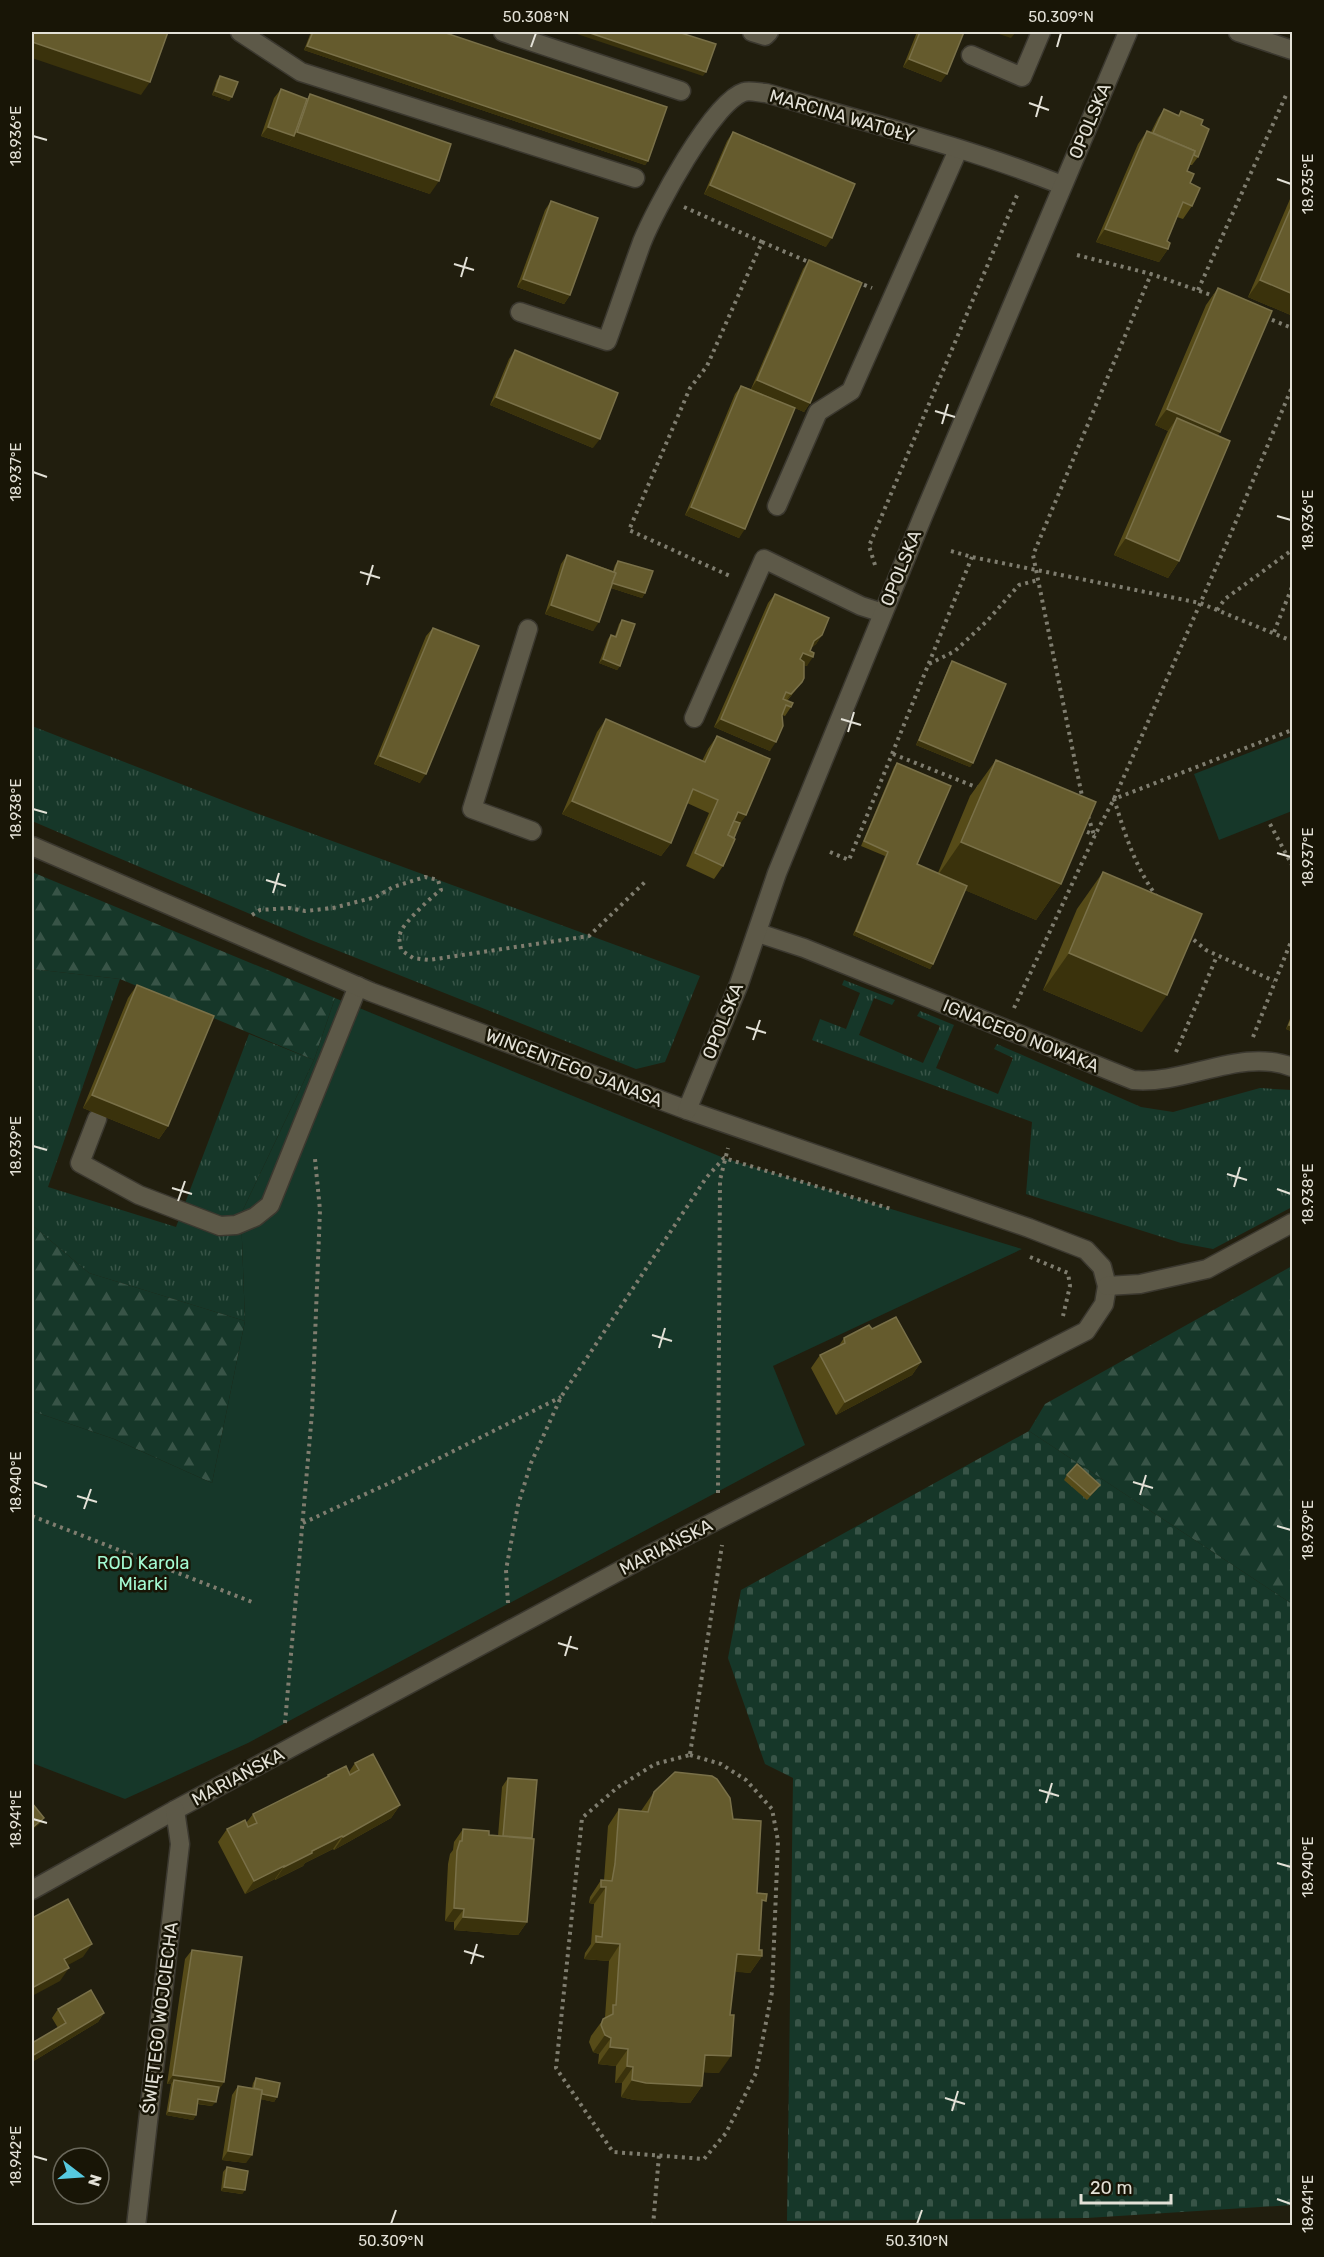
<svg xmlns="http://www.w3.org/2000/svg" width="1324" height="2257" viewBox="0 0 1324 2257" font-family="Rubik,sans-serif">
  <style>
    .grass { fill: url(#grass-tufts) }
    .forest { fill: url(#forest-firs) }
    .cemetery { fill: url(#cemetery-stones) }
    .green { fill: #163729 }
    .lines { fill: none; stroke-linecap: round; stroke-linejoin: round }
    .lane-casing { stroke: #3b382f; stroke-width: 21 }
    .street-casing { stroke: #3b382f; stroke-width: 21 }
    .path { stroke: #7f7d6f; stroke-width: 4; stroke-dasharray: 3 4.5; stroke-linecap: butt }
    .lane { stroke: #5d5948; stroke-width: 18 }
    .street { stroke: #5d5948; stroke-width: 18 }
    .wall { fill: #564b18 }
    .shaded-wall { fill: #3a320c }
    .building { fill: #655b2d; stroke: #797048; stroke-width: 1.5 }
    .ticks { fill: none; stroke: #e3e1d7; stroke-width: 2 }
    .labels { text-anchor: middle; stroke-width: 5; stroke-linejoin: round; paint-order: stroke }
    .street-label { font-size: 18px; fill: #e3e1d7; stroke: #181506 }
    .park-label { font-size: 18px; fill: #a3f9d2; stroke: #181506 }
    .neatline { fill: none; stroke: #e3e1d7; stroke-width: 2 }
    .ticks-label { font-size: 15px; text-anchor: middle; fill: #e3e1d7 }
  </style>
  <defs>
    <pattern id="grass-tufts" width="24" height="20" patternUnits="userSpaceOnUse" patternTransform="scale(1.5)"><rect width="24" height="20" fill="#163729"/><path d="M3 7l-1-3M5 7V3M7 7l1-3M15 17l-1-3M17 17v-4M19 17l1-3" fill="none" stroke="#385447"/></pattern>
    <pattern id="forest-firs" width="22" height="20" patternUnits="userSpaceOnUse" patternTransform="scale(1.5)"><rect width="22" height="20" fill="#163729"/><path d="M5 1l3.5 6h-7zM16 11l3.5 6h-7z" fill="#385447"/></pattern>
    <pattern id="cemetery-stones" width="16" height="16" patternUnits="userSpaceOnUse" patternTransform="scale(1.5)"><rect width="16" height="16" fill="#163729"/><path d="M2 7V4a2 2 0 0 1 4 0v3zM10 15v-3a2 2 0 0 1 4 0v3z" fill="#385447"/></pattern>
  </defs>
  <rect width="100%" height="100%" fill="#211e0e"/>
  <g class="grass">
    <polygon points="32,726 240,807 700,976 665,1062 636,1069 311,940 32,821"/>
    <polygon points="32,969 120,979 48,1187 176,1227 249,1034 314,1060 241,1214 245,1321 89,1273 32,1225"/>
    <polygon points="844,980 895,1000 892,1005 874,998 859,1035 923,1063 940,1026 917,1016 920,1011 954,1025 936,1068 998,1094 1013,1058 994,1049 997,1044 1141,1107 1173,1112 1260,1088 1292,1090 1292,1207 1213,1249 1181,1243 1026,1194 1032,1122 812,1040 820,1019 846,1029 860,993 842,985"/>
  </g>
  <g class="forest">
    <polygon points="32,872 335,998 314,1060 120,979 32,969"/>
    <polygon points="32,1225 89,1273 245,1321 212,1483 114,1439 32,1411"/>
    <polygon points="1292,1266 1292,1604 1029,1431 1045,1404"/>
  </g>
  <polygon class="cemetery" points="1029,1431 1292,1604 1292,2205 1087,2218 787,2221 793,1778 765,1764 728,1658 741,1590"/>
  <g class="green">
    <polygon points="1292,736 1292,811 1219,840 1194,774"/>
    <polygon points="335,998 724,1158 1022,1249 773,1366 805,1445 248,1743 125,1799 32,1763 32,1411 114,1439 212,1483 245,1321 241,1214 314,1060"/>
  </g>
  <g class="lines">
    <g class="lane-casing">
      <g id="lane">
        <polyline points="240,32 301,72 635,178"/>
        <polyline points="503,32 681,91"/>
        <polyline points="752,32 765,36 769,32"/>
        <polyline points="971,55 1022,77 1041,32"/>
        <polyline points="777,506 818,412 851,391 958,150"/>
        <polyline points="528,629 472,809 532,831"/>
        <polyline points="694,718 764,559 861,606 883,613"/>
        <polyline points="97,1119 80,1163 139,1195 220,1226 236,1225 255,1217 270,1205 358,986"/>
      </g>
    </g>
    <g class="street-casing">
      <g id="street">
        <polyline points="1238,32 1292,50"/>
        <path d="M520 312 607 341C619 308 630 275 642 242 655 210 712 102 744 92 750 90 760 93 766 93 865 122 967 147 1062 185"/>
        <polyline points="32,846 371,992 687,1110 1029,1228 1086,1250 1102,1267 1107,1286 1104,1304 1086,1331 649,1555 175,1810 32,1890"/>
        <path d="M758 933 804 948 1133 1080C1186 1085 1241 1047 1292 1067"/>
        <polyline points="687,1110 739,984 777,873 923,516 1128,32"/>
        <polyline points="1107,1286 1140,1284 1207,1269 1292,1223"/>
        <polyline points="136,2226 180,1844 175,1810"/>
      </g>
    </g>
    <g class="path">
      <polyline points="684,207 762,242 707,366 690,388 629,530 730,576"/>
      <polyline points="762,242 811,263"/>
      <polyline points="1077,255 1151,274 1217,297"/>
      <polyline points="857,282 872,288"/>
      <polyline points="1198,290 1287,93"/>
      <polyline points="1265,317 1292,328"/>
      <polyline points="951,551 972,557 1200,603 1292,641"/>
      <polyline points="875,565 869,546 1018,193"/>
      <polyline points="1217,610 1225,599 1292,550"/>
      <polyline points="1274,632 1292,587"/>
      <polyline points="929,664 955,651 987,621 1019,585 1038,580"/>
      <polyline points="893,754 981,789"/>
      <polyline points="1083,801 1033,555 1151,274"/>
      <polyline points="1088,816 1094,835"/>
      <polyline points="1270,824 1292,865"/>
      <polyline points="1080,829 1095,835"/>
      <polyline points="830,852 849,860 972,557"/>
      <path d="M1157 897C1135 867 1125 834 1114 799L1292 730"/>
      <path d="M252 915 260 910 289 908 305 911 333 908 376 897 393 887 425 877 438 880 441 890C433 895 405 922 401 931 398 938 400 943 401 950L413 958 429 960 589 936 646 881"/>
      <polyline points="1188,935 1206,950 1274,981"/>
      <polyline points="1014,1008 1095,835 1114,799 1229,538 1292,387"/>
      <polyline points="1253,1037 1292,939"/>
      <polyline points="1176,1052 1217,956"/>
      <polyline points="1030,1257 1068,1273 1070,1286 1063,1316"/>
      <polyline points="718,1493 720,1180 728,1148"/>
      <polyline points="32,1516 252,1602"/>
      <polyline points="303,1523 396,1480 561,1397"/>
      <polyline points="508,1603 506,1570 518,1505 531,1463 561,1397 706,1178 724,1158 891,1209"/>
      <polyline points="285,1723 312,1413 320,1210 315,1159"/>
      <polyline points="690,1754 722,1545"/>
      <polygon points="690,1755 721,1764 746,1780 772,1809 778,1841 772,1992 756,2073 726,2133 704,2159 613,2152 556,2068 582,1818 618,1787 655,1764"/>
      <polyline points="653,2226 659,2155"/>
    </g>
    <use href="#lane" class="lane"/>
    <use href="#street" class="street"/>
  </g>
  <g class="wall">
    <polygon points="311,32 443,32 648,161 645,165 304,50"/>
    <polygon points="917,32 964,32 941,82 903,67"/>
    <polygon points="220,76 232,97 229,101 212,95 217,80"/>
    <polygon points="281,89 307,99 310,94 430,194 261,136 274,98"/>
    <polygon points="1164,109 1178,115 1181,111 1201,125 1198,157 1192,165 1190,165 1187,171 1190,183 1192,206 1183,219 1177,217 1167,241 1168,249 1159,262 1096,242 1138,144 1147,131 1151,132 1158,118"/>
    <polygon points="733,132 826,247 704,194 727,141"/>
    <polygon points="1293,192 1293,316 1248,297"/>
    <polygon points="551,201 570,295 564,304 517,287 545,210"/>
    <polygon points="809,260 810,403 804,412 795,408 739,538 685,515 735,394 741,386 751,389 803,269"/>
    <polygon points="1218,288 1220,432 1218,435 1179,561 1168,578 1114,555 1166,435 1168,431 1155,425 1206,305"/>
    <polygon points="515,350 593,448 490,405 509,359"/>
    <polygon points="567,555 613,571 615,565 618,561 645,593 642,598 611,588 593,631 545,614 561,564"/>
    <polygon points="775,594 822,635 816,644 811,648 807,666 804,665 795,691 787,701 791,707 785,716 782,715 770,751 714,727 768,603"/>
    <polygon points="622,620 620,666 617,670 599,663 608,639 611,635 615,636 619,624"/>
    <polygon points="433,628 420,783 374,764 426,636"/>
    <polygon points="952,661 973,763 970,767 916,745 949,666"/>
    <polygon points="606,719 702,761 708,749 717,736 746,815 740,823 723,866 714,879 686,866 709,813 687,803 671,843 661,856 562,814 597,732"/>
    <polygon points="996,760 1061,884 1036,920 965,890 933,964 930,969 853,935 885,856 861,846 894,767 897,763 917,864 938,873 970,796"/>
    <polygon points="1103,872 1142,1032 1043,990 1077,909"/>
    <polygon points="137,985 168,1126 159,1139 83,1108 128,998"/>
    <polygon points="1293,1011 1293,1032 1286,1029"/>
    <polygon points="872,1329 921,1362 912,1375 836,1415 811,1368 820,1355 838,1347 844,1338"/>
    <polygon points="1067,1475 1097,1489 1087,1500 1064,1480"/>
    <polygon points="355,1763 400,1805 391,1818 334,1850 333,1849 305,1863 303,1866 275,1880 275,1879 245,1894 218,1842 227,1829 246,1823 253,1814 326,1778 328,1775 349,1772"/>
    <polygon points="508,1778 532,1838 527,1922 518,1935 454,1930 454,1922 445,1921 448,1864 450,1854 453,1850 454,1842 463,1829 489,1835 498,1836 502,1787"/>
    <polygon points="654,1792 733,1819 762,1907 759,1950 762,1956 750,1973 735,1971 719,2073 703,2072 702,2086 690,2103 634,2100 621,2097 622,2083 615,2083 616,2066 598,2064 599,2054 593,2052 589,2042 591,2036 605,2017 609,1961 584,1959 585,1953 591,1944 594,1904 589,1903 590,1897 601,1880 604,1880 608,1826 619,1809 641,1811"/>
    <polygon points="192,1950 224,2082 218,2090 212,2106 197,2104 196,2115 193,2120 166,2115 171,2084 167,2084 185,1959"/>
    <polygon points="58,2009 104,2013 98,2022 32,2062 32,2043 58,2028 52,2018"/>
    <polygon points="256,2078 277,2097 274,2102 261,2099 246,2163 222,2160 232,2095 238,2086 252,2088 253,2083"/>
    <polygon points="227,2167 245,2190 242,2194 221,2191 223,2172"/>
  </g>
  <g class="shaded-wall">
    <polygon points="571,32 587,32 706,72 703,76"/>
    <polygon points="993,32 1016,32 1011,38"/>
    <polygon points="32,42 150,82 141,95 32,58"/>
    <polygon points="307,46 648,161 645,165 304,50"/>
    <polygon points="909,59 947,74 941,82 903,67"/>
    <polygon points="215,91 232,97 229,101 212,95"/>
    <polygon points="268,127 294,136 287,145 261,136"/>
    <polygon points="297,132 439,181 430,194 287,145"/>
    <polygon points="710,185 832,238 826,247 704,194"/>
    <polygon points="1105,229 1168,249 1159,262 1096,242"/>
    <polygon points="523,279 570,295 564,304 517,287"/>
    <polygon points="1260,280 1293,294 1293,316 1248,297"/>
    <polygon points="757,380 810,403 804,412 751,389"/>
    <polygon points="496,397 600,439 593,448 490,405"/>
    <polygon points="1167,409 1220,432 1209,449 1177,418 1168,431 1155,425"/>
    <polygon points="691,507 745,529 739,538 685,515"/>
    <polygon points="1126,538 1179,561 1168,578 1114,555"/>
    <polygon points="611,582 645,593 642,598 608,587"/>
    <polygon points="551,605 599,622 593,631 545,614"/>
    <polygon points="822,635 816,644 807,650 814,641"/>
    <polygon points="803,653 813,657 807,666 797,662"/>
    <polygon points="603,659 620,666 617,670 599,663"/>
    <polygon points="802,682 795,691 784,703 791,694"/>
    <polygon points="721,719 776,742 770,751 714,727"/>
    <polygon points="919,740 973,763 970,767 916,745"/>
    <polygon points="380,756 426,774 420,783 374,764"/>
    <polygon points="572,801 671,843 661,856 562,814"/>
    <polygon points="738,812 746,815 737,828 730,825"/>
    <polygon points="961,842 1061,884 1036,920 936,878"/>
    <polygon points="856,931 933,964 930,969 853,935"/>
    <polygon points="1069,953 1167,995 1142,1032 1043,990"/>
    <polygon points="1289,1025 1293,1026 1293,1032 1286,1029"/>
    <polygon points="92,1095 168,1126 159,1139 83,1108"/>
    <polygon points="921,1362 912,1375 836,1415 845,1402"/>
    <polygon points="400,1805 391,1818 334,1850 343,1837"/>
    <polygon points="44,1818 41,1823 32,1830 32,1828"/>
    <polygon points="342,1836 333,1849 305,1863 303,1866 275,1880 284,1867"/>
    <polygon points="284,1866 275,1879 245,1894 254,1881"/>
    <polygon points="601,1887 606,1887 594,1904 589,1903"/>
    <polygon points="454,1908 464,1909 454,1922 445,1921"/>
    <polygon points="463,1917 527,1922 518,1935 454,1930"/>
    <polygon points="596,1942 620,1944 609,1961 584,1959"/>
    <polygon points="92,1944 83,1957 55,1972 64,1959"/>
    <polygon points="737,1954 762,1956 750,1973 725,1971"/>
    <polygon points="69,1968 60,1981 32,1996 32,1988"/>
    <polygon points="104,2013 98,2022 32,2062 32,2056"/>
    <polygon points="605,2035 611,2038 599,2054 593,2052"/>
    <polygon points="610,2047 628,2049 616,2066 598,2064"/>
    <polygon points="705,2055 731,2056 719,2073 693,2072"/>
    <polygon points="627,2066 633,2067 622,2083 615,2083"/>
    <polygon points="173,2075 224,2082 218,2091 174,2080 171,2084 167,2084"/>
    <polygon points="632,2080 702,2086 690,2103 634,2100 621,2097"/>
    <polygon points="253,2093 277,2097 274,2102 250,2097"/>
    <polygon points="198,2099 216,2102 212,2106 194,2103"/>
    <polygon points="169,2111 196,2115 193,2120 166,2115"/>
    <polygon points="228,2151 252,2155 246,2163 222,2160"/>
    <polygon points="224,2187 245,2190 242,2194 221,2191"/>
  </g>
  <g class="building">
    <polygon points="32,32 168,32 150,82 32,42"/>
    <polygon points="313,32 443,32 667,107 648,161 307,46"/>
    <polygon points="587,32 678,32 716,44 706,72"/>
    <polygon points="920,32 964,32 947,74 909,59"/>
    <polygon points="220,76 238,82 232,97 215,91"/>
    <polygon points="281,89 307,99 294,136 268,127"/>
    <polygon points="310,94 451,144 439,181 297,132"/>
    <polygon points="1164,109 1179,116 1181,111 1203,120 1201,125 1209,129 1198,157 1194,155 1195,151 1153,133"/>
    <polygon points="1147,131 1195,151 1187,171 1194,174 1190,183 1200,188 1192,206 1183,202 1167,241 1170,243 1168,249 1105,229"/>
    <polygon points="733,132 855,184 832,238 710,185"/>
    <polygon points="551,201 598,218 570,295 523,279"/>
    <polygon points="1293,203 1293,294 1260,280"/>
    <polygon points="809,260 862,283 810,403 757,380"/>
    <polygon points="1218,288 1272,311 1220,432 1167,409"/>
    <polygon points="515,350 618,393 600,439 496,397"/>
    <polygon points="741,386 795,408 745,529 691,507"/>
    <polygon points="1177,418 1230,441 1179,561 1126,538"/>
    <polygon points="567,555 616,573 599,622 551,605"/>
    <polygon points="618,561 653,571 645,593 612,583 616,573 614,572"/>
    <polygon points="775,594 829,618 822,635 814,641 810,651 814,653 813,657 803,653 800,659 804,662 804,678 802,682 791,694 786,692 783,699 793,703 791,707 786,705 782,715 783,726 776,742 721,719"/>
    <polygon points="622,620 635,624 620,666 603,659 611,635 616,637"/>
    <polygon points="433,628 479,646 426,774 380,756"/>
    <polygon points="952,661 1006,684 973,763 919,740"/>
    <polygon points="606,719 705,762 717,736 770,759 746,815 738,812 728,835 735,839 723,866 695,853 718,800 693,789 671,843 572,801"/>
    <polygon points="996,760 1096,802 1061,884 961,842"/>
    <polygon points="897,763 951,786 917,864 967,886 933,964 856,931 888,852 864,841"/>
    <polygon points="734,821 740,823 734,838 728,835"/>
    <polygon points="1103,872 1202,914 1167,995 1069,953"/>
    <polygon points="137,985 214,1016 168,1126 92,1095"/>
    <polygon points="1293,1015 1293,1026 1289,1025"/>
    <polygon points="896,1317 921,1362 845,1402 820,1355 845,1343 844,1338 869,1325 872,1329"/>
    <polygon points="1077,1464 1100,1485 1090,1495 1067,1475"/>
    <polygon points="373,1754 400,1805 343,1837 342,1836 312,1851 312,1853 284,1867 284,1866 254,1881 227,1829 245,1820 248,1827 257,1823 253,1814 329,1776 328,1775 346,1766 350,1775 359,1770 355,1763"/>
    <polygon points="675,1772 712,1776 717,1779 730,1798 733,1819 761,1821 757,1893 767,1894 766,1901 762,1900 759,1950 762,1950 762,1956 737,1954 730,2015 734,2015 731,2056 705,2055 702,2086 646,2083 632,2080 633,2067 627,2066 628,2049 610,2047 611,2038 605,2035 601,2025 603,2019 613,2014 613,2005 616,2005 620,1944 596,1942 596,1936 602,1937 606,1887 601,1887 601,1880 612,1881 615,1864 619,1809 648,1812 654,1792"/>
    <polygon points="508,1778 537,1780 532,1838 503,1836"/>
    <polygon points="32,1803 44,1818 32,1828"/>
    <polygon points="463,1829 489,1831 489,1835 534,1839 527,1922 463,1917 464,1909 454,1908 457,1851 460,1841 462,1841"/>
    <polygon points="68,1899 92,1944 64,1959 69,1968 32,1988 32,1918"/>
    <polygon points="192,1950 242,1957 224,2082 173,2075"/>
    <polygon points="91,1990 104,2013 32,2056 32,2043 66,2023 58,2009"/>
    <polygon points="256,2078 280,2083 277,2097 262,2094 262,2090 254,2088"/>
    <polygon points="174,2080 219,2087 216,2102 198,2099 196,2115 169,2111"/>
    <polygon points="238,2086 262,2090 252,2155 228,2151"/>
    <polygon points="227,2167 248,2171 245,2190 224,2187"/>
  </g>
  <path class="ticks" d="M531 47 536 33M1057 47 1061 33M1029 103 1049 110M1036 117 1042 96M33 136 47 140M1277 179 1291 184M454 264 474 270M461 277 467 257M935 411 955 417M942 424 948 404M33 472 47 477M1277 516 1291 520M360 572 380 578M367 585 373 565M841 719 861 725M848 732 854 712M33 809 47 813M1277 853 1291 857M266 880 286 886M273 893 279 873M746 1027 766 1033M753 1040 760 1020M33 1146 47 1150M1227 1174 1247 1180M1234 1187 1240 1167M172 1188 192 1194M1277 1189 1291 1194M178 1201 185 1181M652 1335 672 1341M659 1348 665 1328M33 1482 47 1487M1133 1482 1153 1488M1140 1495 1146 1475M77 1496 97 1502M84 1509 91 1489M1277 1526 1291 1530M558 1643 578 1649M565 1656 571 1636M1039 1790 1059 1796M1046 1803 1052 1783M33 1819 47 1823M1277 1863 1291 1867M464 1951 484 1957M471 1964 477 1944M945 2098 965 2104M952 2111 958 2091M33 2156 47 2160M1277 2199 1291 2204M391 2224 396 2210M917 2224 922 2210"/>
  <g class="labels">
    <g class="street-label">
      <text transform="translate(842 116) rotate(16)" y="6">MARCINA WATOŁY</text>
      <text transform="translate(1090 121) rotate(-67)" y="6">OPOLSKA</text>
      <text transform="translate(901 568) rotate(-68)" y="6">OPOLSKA</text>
      <text transform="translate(723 1021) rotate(-68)" y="6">OPOLSKA</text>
      <text transform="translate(1021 1036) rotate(22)" y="6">IGNACEGO NOWAKA</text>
      <text transform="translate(574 1068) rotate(21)" y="6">WINCENTEGO JANASA</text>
      <text transform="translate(666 1547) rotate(-27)" y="6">MARIAŃSKA</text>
      <text transform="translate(238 1777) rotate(-28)" y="6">MARIAŃSKA</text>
      <text transform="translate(160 2018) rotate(-83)" y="6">ŚWIĘTEGO WOJCIECHA</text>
    </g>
    <g class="park-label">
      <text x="143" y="1569">ROD Karola<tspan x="143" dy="21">Miarki</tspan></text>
    </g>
  </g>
  <rect width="1324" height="2257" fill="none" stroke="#181506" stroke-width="66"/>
  <g transform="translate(81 2176) rotate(107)"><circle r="28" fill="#181506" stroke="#69675a" stroke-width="1.5"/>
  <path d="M0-4.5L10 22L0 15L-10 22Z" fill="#56c9e0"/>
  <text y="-9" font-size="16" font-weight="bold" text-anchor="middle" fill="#e3e1d7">N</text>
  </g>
  <path d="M1081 2194v9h90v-9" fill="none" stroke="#e3e1d7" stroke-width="3"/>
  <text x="1090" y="2194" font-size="18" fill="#e3e1d7" stroke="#181506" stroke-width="4.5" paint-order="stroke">20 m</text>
  <rect x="33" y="33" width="1258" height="2191" class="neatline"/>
  <g class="ticks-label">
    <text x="536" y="22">50.308°N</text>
    <text x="1061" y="22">50.309°N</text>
    <text transform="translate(16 136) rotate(-90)" y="5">18.936°E</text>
    <text transform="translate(1308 184) rotate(-90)" y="5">18.935°E</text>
    <text transform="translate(16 472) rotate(-90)" y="5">18.937°E</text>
    <text transform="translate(1308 520) rotate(-90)" y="5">18.936°E</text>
    <text transform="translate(16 809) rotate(-90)" y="5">18.938°E</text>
    <text transform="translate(1308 857) rotate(-90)" y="5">18.937°E</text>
    <text transform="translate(16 1146) rotate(-90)" y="5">18.939°E</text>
    <text transform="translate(1308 1194) rotate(-90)" y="5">18.938°E</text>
    <text transform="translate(16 1482) rotate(-90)" y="5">18.940°E</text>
    <text transform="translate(1308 1530) rotate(-90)" y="5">18.939°E</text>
    <text transform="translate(16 1819) rotate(-90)" y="5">18.941°E</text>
    <text transform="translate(1308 1867) rotate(-90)" y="5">18.940°E</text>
    <text transform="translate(16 2156) rotate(-90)" y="5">18.942°E</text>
    <text transform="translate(1308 2204) rotate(-90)" y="5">18.941°E</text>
    <text x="391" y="2246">50.309°N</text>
    <text x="917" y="2246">50.310°N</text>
  </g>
</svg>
